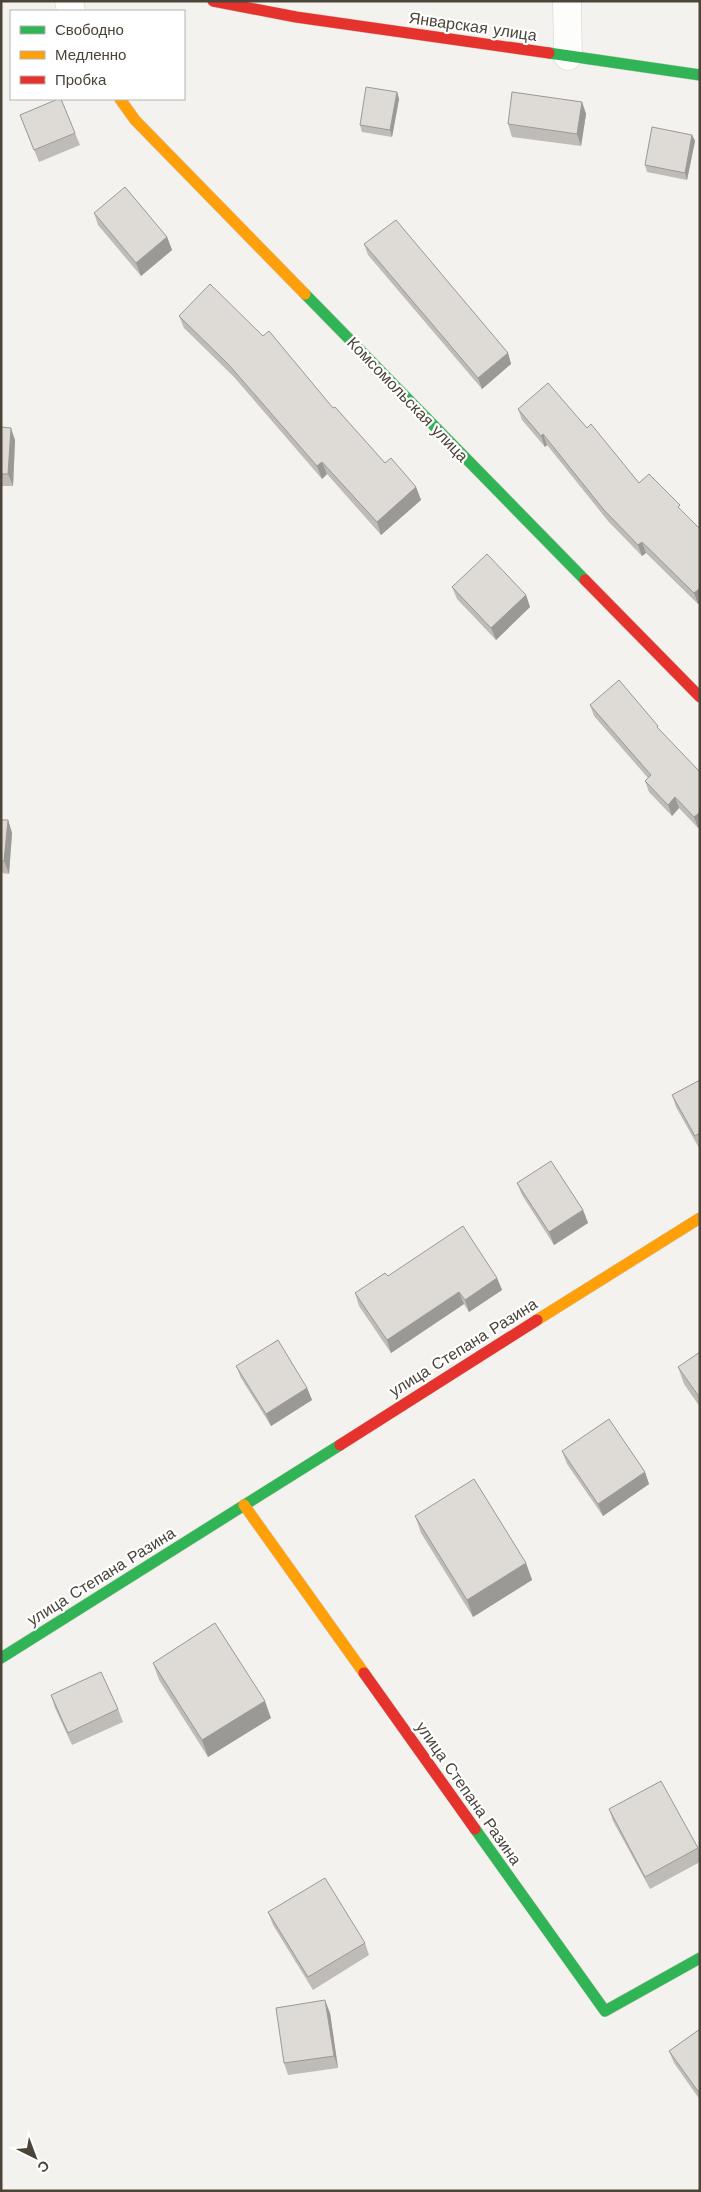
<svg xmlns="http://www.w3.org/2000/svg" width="701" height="2192" viewBox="0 0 701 2192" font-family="'Work Sans',sans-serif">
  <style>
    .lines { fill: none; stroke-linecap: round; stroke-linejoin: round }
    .street-casing { stroke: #d2d0cb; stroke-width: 29 }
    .fast-casing { stroke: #d3cfc5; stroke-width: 12 }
    .slow-casing { stroke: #d3cfc5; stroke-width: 12 }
    .jam-casing { stroke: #d3cfc5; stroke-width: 12 }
    .street { stroke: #fdfdfc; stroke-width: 28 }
    .fast { stroke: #30b455; stroke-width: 11 }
    .slow { stroke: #ff9f0a; stroke-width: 11 }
    .jam { stroke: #e5322d; stroke-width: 11 }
    .wall { fill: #bfbcb8 }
    .shaded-wall { fill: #9b9996 }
    .building { fill: #dedbd6; stroke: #9b9996 }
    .labels { text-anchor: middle; stroke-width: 4.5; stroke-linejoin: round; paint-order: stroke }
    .street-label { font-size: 16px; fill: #4b4439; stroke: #fff }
  </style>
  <rect width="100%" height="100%" fill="#f4f2ee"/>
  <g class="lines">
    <g class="street-casing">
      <g id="street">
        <polyline points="69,1 71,11"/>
        <polyline points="567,1 568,56"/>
      </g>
    </g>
    <g class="fast-casing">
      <g id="fast">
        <polyline points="549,53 700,75"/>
        <polyline points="305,294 585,580"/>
        <polyline points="1,1658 340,1445"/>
        <polyline points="475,1829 605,2011 700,1958"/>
      </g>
    </g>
    <g class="slow-casing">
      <g id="slow">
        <polyline points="120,99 135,120 305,294"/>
        <polyline points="537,1320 700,1218"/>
        <polyline points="244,1505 364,1673"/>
      </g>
    </g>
    <g class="jam-casing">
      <g id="jam">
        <polyline points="213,1 296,17 549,53"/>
        <polyline points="585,580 700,697"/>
        <polyline points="340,1445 537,1320"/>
        <polyline points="364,1673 475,1829"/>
      </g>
    </g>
    <use href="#street" class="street"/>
    <use href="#fast" class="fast"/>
    <use href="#slow" class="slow"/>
    <use href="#jam" class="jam"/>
  </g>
  <g class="wall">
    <polygon points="397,92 399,99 392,137 362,132 360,125"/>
    <polygon points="582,102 586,114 581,146 512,137 508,124"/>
    <polygon points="20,115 75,133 80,145 39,162"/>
    <polygon points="692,135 695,141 687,180 647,172 645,165"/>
    <polygon points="94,213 167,237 172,250 141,276 98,225"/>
    <polygon points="364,244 508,353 511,364 482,389 368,255"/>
    <polygon points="179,316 263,336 385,463 416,487 421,500 381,535 327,474 322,479 234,377 184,328"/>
    <polygon points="518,409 587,428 639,483 682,512 700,529 700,603 698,604 646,553 642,556 608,521 547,445 545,447 522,420"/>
    <polygon points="1,427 15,440 13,486 1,486"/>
    <polygon points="452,587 526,595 530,607 496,640 457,599"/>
    <polygon points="590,705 660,731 700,772 700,827 698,828 679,808 672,816 649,792 645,781 648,778 594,716"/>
    <polygon points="1,820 8,820 12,833 9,874 1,873"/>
    <polygon points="700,1080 700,1148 699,1148 676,1107 672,1095"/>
    <polygon points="517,1183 583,1210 588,1223 554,1245 522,1195"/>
    <polygon points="388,1276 497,1278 502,1290 469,1312 464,1304 391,1353 359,1306 355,1293"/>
    <polygon points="700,1352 700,1407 684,1384 678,1367"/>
    <polygon points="236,1366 307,1388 312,1400 271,1426 241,1378"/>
    <polygon points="562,1451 645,1472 649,1484 603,1516 567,1464"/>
    <polygon points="415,1516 526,1563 532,1580 473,1617 421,1533"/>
    <polygon points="153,1663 271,1718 208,1757 159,1680"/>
    <polygon points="51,1695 118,1709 123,1722 72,1745 55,1708"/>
    <polygon points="609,1809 698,1848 700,1853 700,1862 650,1889 613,1821"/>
    <polygon points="268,1912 365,1943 369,1955 313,1990 273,1925"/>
    <polygon points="330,2013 338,2068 288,2075 284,2063"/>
    <polygon points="700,2029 700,2100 674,2063 669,2051"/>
  </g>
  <g class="shaded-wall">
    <polygon points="397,92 399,99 392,137 390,130"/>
    <polygon points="582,102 586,114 581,146 577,134"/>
    <polygon points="692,135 695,141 687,180 685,173"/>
    <polygon points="167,237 172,250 141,276 136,263"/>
    <polygon points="508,353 511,364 482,389 478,378"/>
    <polygon points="11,428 15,440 13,486 8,474"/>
    <polygon points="543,434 547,445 545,447 541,436"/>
    <polygon points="322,462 327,474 322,479 317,466"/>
    <polygon points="416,487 421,500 381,535 377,522"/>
    <polygon points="642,542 646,553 642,556 638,545"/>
    <polygon points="699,589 700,592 700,603 698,604 694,593"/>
    <polygon points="526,595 530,607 496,640 491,628"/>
    <polygon points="675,797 679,808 672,816 668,805"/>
    <polygon points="699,813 700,815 700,827 698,828 694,817"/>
    <polygon points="8,820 12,833 9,874 4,861"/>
    <polygon points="583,1210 588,1223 554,1245 549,1232"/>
    <polygon points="497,1278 502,1290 469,1312 465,1300"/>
    <polygon points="459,1292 464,1304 391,1353 387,1340"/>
    <polygon points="307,1388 312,1400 271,1426 266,1414"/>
    <polygon points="645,1472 649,1484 603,1516 598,1504"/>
    <polygon points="526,1563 532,1580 473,1617 467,1600"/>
    <polygon points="265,1701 271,1718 208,1757 202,1740"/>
    <polygon points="325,2000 330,2013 338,2068 334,2056"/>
  </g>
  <g class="building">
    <polygon points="366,87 397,92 390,130 360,125"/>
    <polygon points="512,92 582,102 577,134 508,124"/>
    <polygon points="58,99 61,99 75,133 34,150 20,115"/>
    <polygon points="652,127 692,135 685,173 645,165"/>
    <polygon points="125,187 167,237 136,263 94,213"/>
    <polygon points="396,220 508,353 478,378 364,244"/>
    <polygon points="210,284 263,336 269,331 333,408 335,407 385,463 391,458 416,487 377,522 322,462 317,466 229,365 179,316"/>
    <polygon points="548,383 587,428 591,424 639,483 649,474 680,505 678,507 700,529 700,590 699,589 694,593 642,542 638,545 604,510 543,434 541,436 518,409"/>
    <polygon points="1,427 11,428 8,474 1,474"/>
    <polygon points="487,554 526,595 491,628 452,587"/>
    <polygon points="619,680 658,726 657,727 700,772 700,814 699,813 694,817 675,797 668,805 645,781 651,775 590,705"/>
    <polygon points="1,820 8,820 4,861 1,861"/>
    <polygon points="700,1080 700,1133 695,1136 672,1095"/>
    <polygon points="551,1161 583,1210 549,1232 517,1183"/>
    <polygon points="463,1226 497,1278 465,1300 459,1292 387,1340 355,1293 385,1273 388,1276"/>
    <polygon points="278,1340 307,1388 266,1414 236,1366"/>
    <polygon points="700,1352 700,1398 678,1367"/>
    <polygon points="609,1419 645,1472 598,1504 562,1451"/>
    <polygon points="474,1479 526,1563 467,1600 415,1516"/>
    <polygon points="215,1623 265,1701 202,1740 153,1663"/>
    <polygon points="101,1672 118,1709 68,1733 51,1695"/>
    <polygon points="661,1781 698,1848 645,1877 609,1809"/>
    <polygon points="325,1878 365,1943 308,1977 268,1912"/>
    <polygon points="325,2000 334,2056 284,2063 276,2008"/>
    <polygon points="700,2029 700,2094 669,2051"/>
  </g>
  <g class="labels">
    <g class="street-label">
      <text transform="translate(473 26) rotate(8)" y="6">Январская улица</text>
      <text transform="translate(408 399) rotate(46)" y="6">Комсомольская улица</text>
      <text transform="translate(463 1347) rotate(-32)" y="6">улица Степана Разина</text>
      <text transform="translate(101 1576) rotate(-32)" y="6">улица Степана Разина</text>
      <text transform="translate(469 1793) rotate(55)" y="6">улица Степана Разина</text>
    </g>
  </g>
  <rect width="701" height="2192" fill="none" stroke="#4b4439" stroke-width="5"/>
  <rect x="10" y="10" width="175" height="90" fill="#ffffff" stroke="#b7b4b0"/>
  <rect x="20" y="26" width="25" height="8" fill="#30b455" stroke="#b7b4b0"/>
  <text x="55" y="35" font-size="15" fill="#4b4439">Свободно</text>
  <rect x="20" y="51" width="25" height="8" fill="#ff9f0a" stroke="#b7b4b0"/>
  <text x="55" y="60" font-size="15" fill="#4b4439">Медленно</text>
  <rect x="20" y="76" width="25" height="8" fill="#e5322d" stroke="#b7b4b0"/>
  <text x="55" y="85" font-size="15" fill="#4b4439">Пробка</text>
  <g transform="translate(35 2157) rotate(138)" stroke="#ffffff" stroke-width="4" paint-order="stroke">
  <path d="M0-4L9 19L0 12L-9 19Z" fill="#4b4439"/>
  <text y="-8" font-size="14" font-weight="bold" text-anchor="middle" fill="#4b4439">С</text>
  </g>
</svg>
